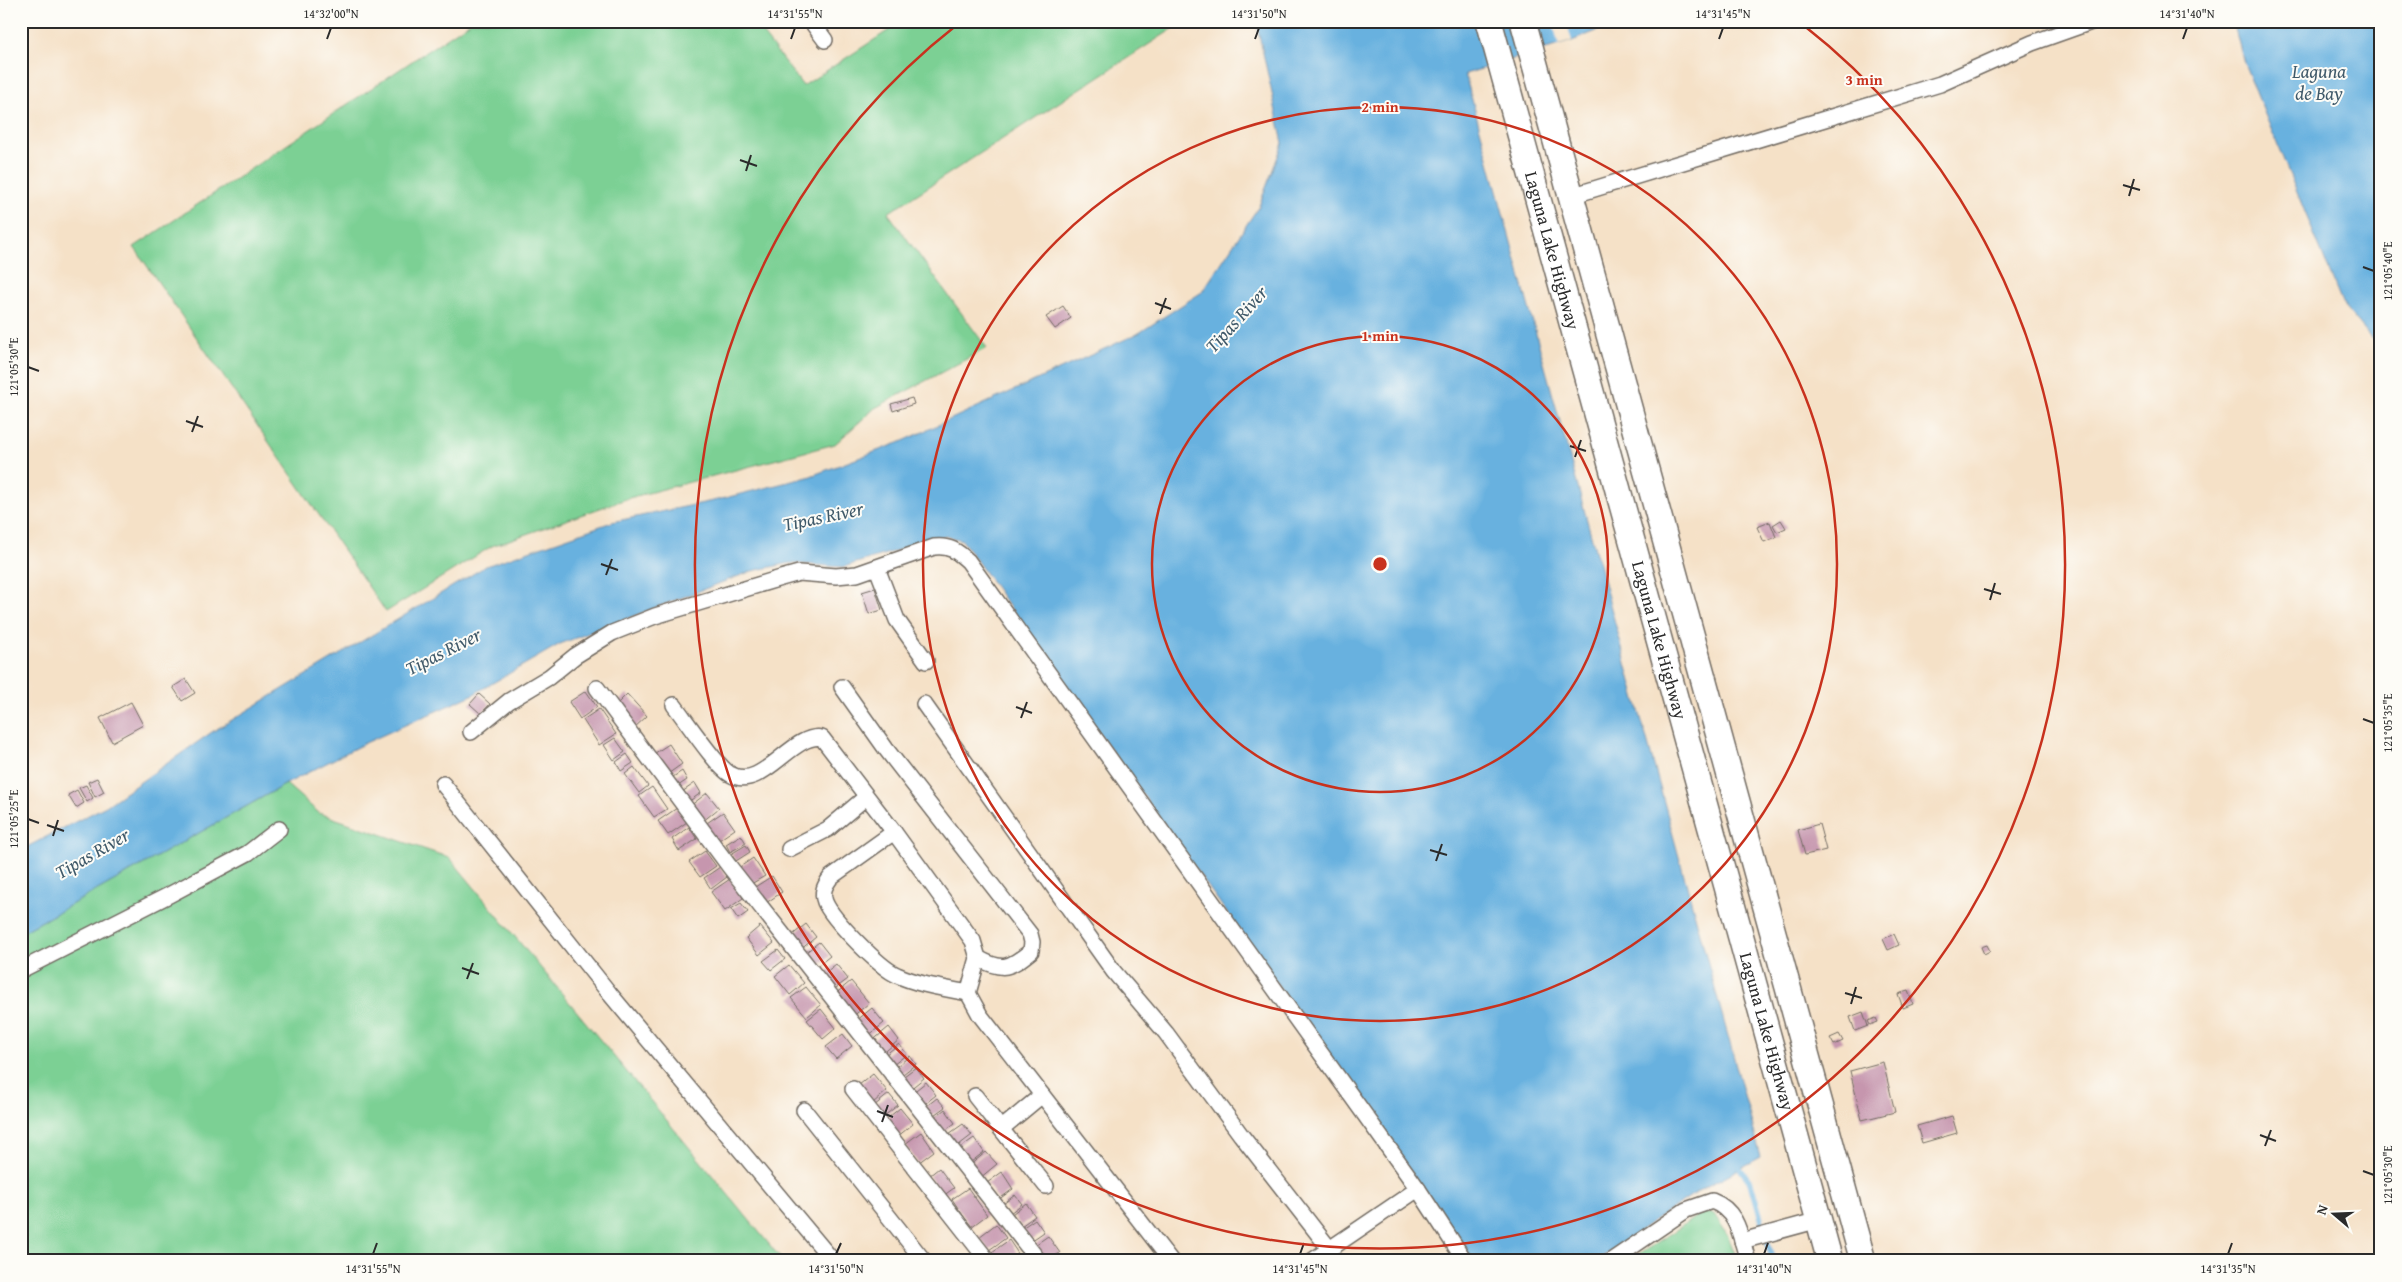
<svg xmlns="http://www.w3.org/2000/svg" width="2402" height="1282" viewBox="0 0 2402 1282" font-family="'Gentium Book Plus',serif">
  <style>
    .green { fill: #7bd094; stroke: #537e60 }
    .water { fill: #67b1df; stroke: #496e85 }
    .pier { fill: #f5e1c7 }
    .lines { fill: none; stroke-linecap: round; stroke-linejoin: round }
    .stream { stroke: #67b1df; stroke-width: 5.5 }
    .building { fill: #c696ae }
    .street-casing { stroke: #726b62; stroke-width: 18 }
    .primary-casing { stroke: #726b62; stroke-width: 28 }
    .street { stroke: #fff; stroke-width: 15 }
    .primary { stroke: #fff; stroke-width: 25 }
    .ticks { fill: none; stroke: #2b2b2b; stroke-width: 2 }
    .ring { fill: none; stroke: #c8321e; stroke-width: 2.5 }
    .labels { text-anchor: middle; stroke-width: 4; stroke-linejoin: round; paint-order: stroke }
    .street-label { font-size: 18px; fill: #2b2b2b; stroke: #fdfcf7 }
    .water-label { font-size: 19px; font-style: italic; fill: #405a6a; stroke: #fdfcf7 }
    .centre { fill: #c8321e; stroke: #fdfcf7; stroke-width: 2.5 }
    .ring-label { font-size: 15px; text-anchor: middle; font-weight: bold; fill: #c8321e; stroke: #fdfcf7; stroke-width: 4; stroke-linejoin: round; paint-order: stroke }
    .neatline { fill: none; stroke: #2b2b2b; stroke-width: 2 }
    .ticks-label { font-size: 12px; text-anchor: middle; fill: #2b2b2b }
  </style>
  <rect width="100%" height="100%" fill="#fdfcf7"/>
  <filter id="ink" filterUnits="userSpaceOnUse"><feTurbulence type="fractalNoise" baseFrequency=".02" numOctaves="2"/><feDisplacementMap in="SourceGraphic" scale="10" xChannelSelector="R" yChannelSelector="G"/><feConvolveMatrix kernelMatrix="1 2 1 2 8 2 1 2 1" color-interpolation-filters="sRGB"/></filter>
  <filter id="wash" filterUnits="userSpaceOnUse"><feTurbulence type="fractalNoise" baseFrequency=".0096" numOctaves="4" result="noise"/><feDisplacementMap in="SourceGraphic" scale="20" xChannelSelector="R" yChannelSelector="G"/><feGaussianBlur stdDeviation="1.12" result="paint"/><feColorMatrix in="noise" values="0 0 0 0 0 0 0 0 0 0 0 0 0 0 0 0 0 1.4 0 .05"/><feComposite in="paint" operator="in"/></filter>
  <g filter="url(#wash)">
    <rect width="100%" height="100%" fill="#f5e1c7"/>
    <g class="green">
      <polygon points="472,21 753,21 803,86 903,21 1185,21 888,213 987,348 875,408 835,444 629,498 492,546 386,612 134,247"/>
      <polygon points="286,784 319,813 450,858 783,1261 21,1261 21,933"/>
      <polygon points="1703,1212 1714,1214 1727,1234 1738,1261 1629,1261"/>
    </g>
    <g class="water">
      <polygon points="1256,21 1621,21 1572,41 1465,74 1761,1157 1698,1191 1596,1261 1474,1261 962,540 945,536 843,567 790,563 752,571 560,644 472,695 363,744 286,784 21,933 21,850 106,806 212,732 486,566 612,522 713,501 808,477 901,442 1139,333 1202,292 1259,206 1283,143"/>
      <polygon points="2233,21 2381,21 2381,350 2343,305 2244,63"/>
    </g>
    <polygon class="pier" points="1552,21 1566,21 1572,41 1559,45"/>
    <g class="lines">
      <polyline class="stream" points="1736,1163 1751,1183 1773,1261"/>
    </g>
    <g id="blocks">
      <g class="building">
        <polygon points="1063,306 1071,318 1055,329 1046,317"/>
        <polygon points="912,398 914,404 893,411 891,404"/>
        <polygon points="1781,520 1786,528 1777,532 1773,525"/>
        <polygon points="1770,522 1776,537 1764,542 1757,527"/>
        <polygon points="875,588 882,610 869,614 862,592"/>
        <polygon points="186,679 195,693 182,701 173,687"/>
        <polygon points="586,691 597,707 580,719 569,702"/>
        <polygon points="479,694 490,704 481,714 470,704"/>
        <polygon points="627,694 647,716 633,729 613,708"/>
        <polygon points="131,702 143,725 112,742 100,718"/>
        <polygon points="599,709 616,734 599,745 583,720"/>
        <polygon points="615,738 625,752 614,760 604,745"/>
        <polygon points="669,744 682,764 665,776 652,755"/>
        <polygon points="627,754 633,763 621,771 616,762"/>
        <polygon points="634,767 648,786 639,793 625,774"/>
        <polygon points="682,771 687,780 678,786 673,777"/>
        <polygon points="97,778 104,792 95,797 88,782"/>
        <polygon points="695,783 701,793 688,802 682,792"/>
        <polygon points="86,785 93,798 87,802 79,788"/>
        <polygon points="652,787 667,809 654,817 639,796"/>
        <polygon points="77,790 84,803 76,808 68,795"/>
        <polygon points="707,793 719,808 702,822 690,806"/>
        <polygon points="677,808 687,822 668,835 658,821"/>
        <polygon points="723,812 735,829 716,842 704,825"/>
        <polygon points="1819,824 1826,850 1805,855 1798,830"/>
        <polygon points="689,827 697,839 679,851 672,839"/>
        <polygon points="741,835 746,843 730,852 726,844"/>
        <polygon points="746,845 750,852 736,861 731,854"/>
        <polygon points="705,851 716,866 700,877 689,862"/>
        <polygon points="753,858 765,876 751,884 740,867"/>
        <polygon points="720,867 727,877 711,889 704,878"/>
        <polygon points="772,876 782,892 766,903 755,887"/>
        <polygon points="730,879 743,898 725,911 711,892"/>
        <polygon points="741,903 748,912 738,919 731,909"/>
        <polygon points="806,924 816,937 800,950 790,937"/>
        <polygon points="760,926 774,943 759,955 746,938"/>
        <polygon points="1894,934 1899,945 1888,950 1883,939"/>
        <polygon points="819,942 830,956 816,967 805,953"/>
        <polygon points="1987,945 1990,951 1984,954 1981,947"/>
        <polygon points="778,950 785,959 771,970 763,961"/>
        <polygon points="836,964 848,979 832,991 820,977"/>
        <polygon points="789,965 804,983 790,995 775,976"/>
        <polygon points="851,981 869,1003 851,1018 834,995"/>
        <polygon points="806,987 821,1005 807,1017 791,998"/>
        <polygon points="1908,991 1913,1004 1903,1008 1898,994"/>
        <polygon points="872,1008 884,1023 868,1036 856,1021"/>
        <polygon points="821,1009 836,1028 823,1039 807,1020"/>
        <polygon points="1863,1012 1868,1026 1855,1031 1850,1017"/>
        <polygon points="1876,1018 1878,1022 1870,1025 1868,1021"/>
        <polygon points="889,1027 899,1040 881,1055 871,1042"/>
        <polygon points="843,1034 852,1046 836,1059 826,1047"/>
        <polygon points="1839,1034 1843,1041 1834,1045 1830,1038"/>
        <polygon points="899,1044 907,1054 893,1065 885,1055"/>
        <polygon points="910,1056 916,1064 899,1077 893,1069"/>
        <polygon points="1883,1062 1895,1112 1862,1120 1850,1071"/>
        <polygon points="916,1067 924,1078 909,1090 900,1079"/>
        <polygon points="873,1074 887,1091 873,1103 859,1085"/>
        <polygon points="926,1082 936,1095 921,1107 911,1094"/>
        <polygon points="889,1094 898,1105 883,1117 874,1106"/>
        <polygon points="937,1098 945,1107 931,1117 924,1108"/>
        <polygon points="900,1108 913,1124 897,1137 884,1121"/>
        <polygon points="945,1109 955,1123 943,1132 933,1119"/>
        <polygon points="1952,1116 1957,1133 1922,1143 1917,1126"/>
        <polygon points="963,1124 972,1135 955,1148 946,1136"/>
        <polygon points="921,1132 934,1151 918,1163 905,1144"/>
        <polygon points="974,1138 984,1152 971,1162 960,1148"/>
        <polygon points="986,1152 997,1164 980,1178 970,1165"/>
        <polygon points="939,1168 954,1188 943,1196 929,1176"/>
        <polygon points="1002,1172 1013,1189 998,1200 987,1183"/>
        <polygon points="968,1188 987,1215 971,1227 952,1199"/>
        <polygon points="1015,1195 1022,1204 1010,1213 1003,1204"/>
        <polygon points="1026,1203 1035,1216 1021,1226 1012,1214"/>
        <polygon points="1035,1219 1044,1232 1031,1241 1022,1228"/>
        <polygon points="996,1224 1006,1238 989,1250 979,1237"/>
        <polygon points="1048,1236 1060,1253 1046,1261 1035,1245"/>
        <polygon points="1009,1240 1023,1261 999,1261 992,1252"/>
      </g>
    </g>
  </g>
  <g filter="url(#ink)">
    <use href="#blocks" fill-opacity="0" stroke="#726b62" stroke-width="1"/>
    <g class="lines">
      <g class="street-casing">
        <g id="street">
          <polyline points="811,21 825,40"/>
          <polyline points="1571,196 1940,84 2032,43 2094,21"/>
          <polyline points="877,568 897,620 926,661"/>
          <path d="M842 687 886 749 1030 934 1032 942 1031 951C1010 968 1003 972 978 958"/>
          <polyline points="597,688 729,866 1039,1261"/>
          <polyline points="924,704 1114,972 1166,1033 1241,1135 1329,1248"/>
          <path d="M674 705C685 719 717 767 730 774 762 793 792 732 822 738L894 832 973 941 978 958 968 993 980 1015 1171 1261"/>
          <path d="M471 732 509 701 549 677 575 656 612 633 655 616 781 578 799 573 836 576 857 574 934 547C949 545 957 551 968 561L1418 1189 1465 1261"/>
          <polyline points="443,784 610,994 833,1261"/>
          <path d="M894 832 831 877C825 885 821 892 825 902 832 919 880 968 897 975 919 985 944 988 968 993"/>
          <polyline points="789,849 828,829 866,797"/>
          <polyline points="21,970 169,895 248,853 279,829"/>
          <polyline points="853,1089 988,1261"/>
          <polyline points="975,1096 1046,1186"/>
          <polyline points="804,1110 924,1261"/>
          <polyline points="1001,1129 1042,1095"/>
          <polyline points="1742,1241 1819,1220"/>
          <polyline points="1312,1261 1418,1189"/>
          <path d="M1611 1261 1686 1210 1712 1201C1738 1211 1740 1235 1748 1261"/>
        </g>
      </g>
      <g class="primary-casing">
        <g id="primary">
          <path id="s1" d="M1489 21 1830 1261"/>
          <polyline points="1523,21 1863,1261"/>
        </g>
      </g>
      <use href="#street" class="street"/>
      <use href="#primary" class="primary"/>
    </g>
  </g>
  <path class="ticks" d="M327 39 331 28M791 39 795 28M1255 39 1259 28M1719 39 1723 28M2183 39 2187 28M740 160 757 166M746 171 751 155M2123 185 2140 190M2129 196 2134 179M2363 267 2374 271M1155 303 1171 309M1160 314 1166 298M28 367 39 371M186 421 203 427M192 432 198 416M1570 446 1586 451M1575 457 1581 440M601 564 618 570M606 575 612 559M1984 589 2001 594M1990 600 1995 583M1016 707 1032 713M1021 718 1027 702M2363 719 2374 723M28 819 39 823M47 825 64 831M53 836 58 820M1430 850 1447 855M1436 861 1442 844M462 968 479 974M467 979 473 963M1845 993 1862 998M1851 1004 1856 987M877 1111 893 1117M882 1122 888 1105M2260 1135 2276 1141M2265 1146 2271 1130M2363 1171 2374 1175M373 1254 377 1243M836 1254 841 1243M1300 1254 1304 1243M1764 1254 1768 1243M2228 1254 2232 1243"/>
  <g class="ring">
    <circle cx="1380" cy="564" r="228"/>
    <circle cx="1380" cy="564" r="457"/>
    <path d="M1802 24A685 685 0 1 1 958 24"/>
  </g>
  <g class="labels">
    <g class="street-label">
      <text dy="6" stroke="none"><textPath href="#s1" startOffset="238">Laguna Lake Highway</textPath></text>
      <text dy="6" stroke="none"><textPath href="#s1" startOffset="642">Laguna Lake Highway</textPath></text>
      <text dy="6" stroke="none"><textPath href="#s1" startOffset="1048">Laguna Lake Highway</textPath></text>
    </g>
    <g class="water-label">
      <text x="2319" y="78">Laguna<tspan x="2319" dy="22">de Bay</tspan></text>
      <text transform="translate(1236 319) rotate(-48)" y="7">Tipas River</text>
      <text transform="translate(823 516) rotate(-12)" y="7">Tipas River</text>
      <text transform="translate(443 651) rotate(-27)" y="7">Tipas River</text>
      <text transform="translate(92 853) rotate(-30)" y="7">Tipas River</text>
    </g>
  </g>
  <circle cx="1380" cy="564" r="8" class="centre"/>
  <g class="ring-label">
    <text x="1864" y="85">3 min</text>
    <text x="1380" y="112">2 min</text>
    <text x="1380" y="341">1 min</text>
  </g>
  <rect width="2402" height="1282" fill="none" stroke="#fdfcf7" stroke-width="55"/>
  <g transform="translate(2334 1214) rotate(289)" stroke="#fdfcf7" stroke-width="4" paint-order="stroke">
  <path d="M0-4L9 19L0 12L-9 19Z" fill="#2b2b2b"/>
  <text y="-8" font-size="14" font-weight="bold" text-anchor="middle" fill="#2b2b2b">N</text>
  </g>
  <rect x="28" y="28" width="2346" height="1226" class="neatline"/>
  <g class="ticks-label">
    <text x="331" y="18">14°32'00"N</text>
    <text x="795" y="18">14°31'55"N</text>
    <text x="1259" y="18">14°31'50"N</text>
    <text x="1723" y="18">14°31'45"N</text>
    <text x="2187" y="18">14°31'40"N</text>
    <text transform="translate(2388 271) rotate(-90)" y="4">121°05'40"E</text>
    <text transform="translate(14 367) rotate(-90)" y="4">121°05'30"E</text>
    <text transform="translate(2388 723) rotate(-90)" y="4">121°05'35"E</text>
    <text transform="translate(14 819) rotate(-90)" y="4">121°05'25"E</text>
    <text transform="translate(2388 1175) rotate(-90)" y="4">121°05'30"E</text>
    <text x="373" y="1273">14°31'55"N</text>
    <text x="836" y="1273">14°31'50"N</text>
    <text x="1300" y="1273">14°31'45"N</text>
    <text x="1764" y="1273">14°31'40"N</text>
    <text x="2228" y="1273">14°31'35"N</text>
  </g>
</svg>
